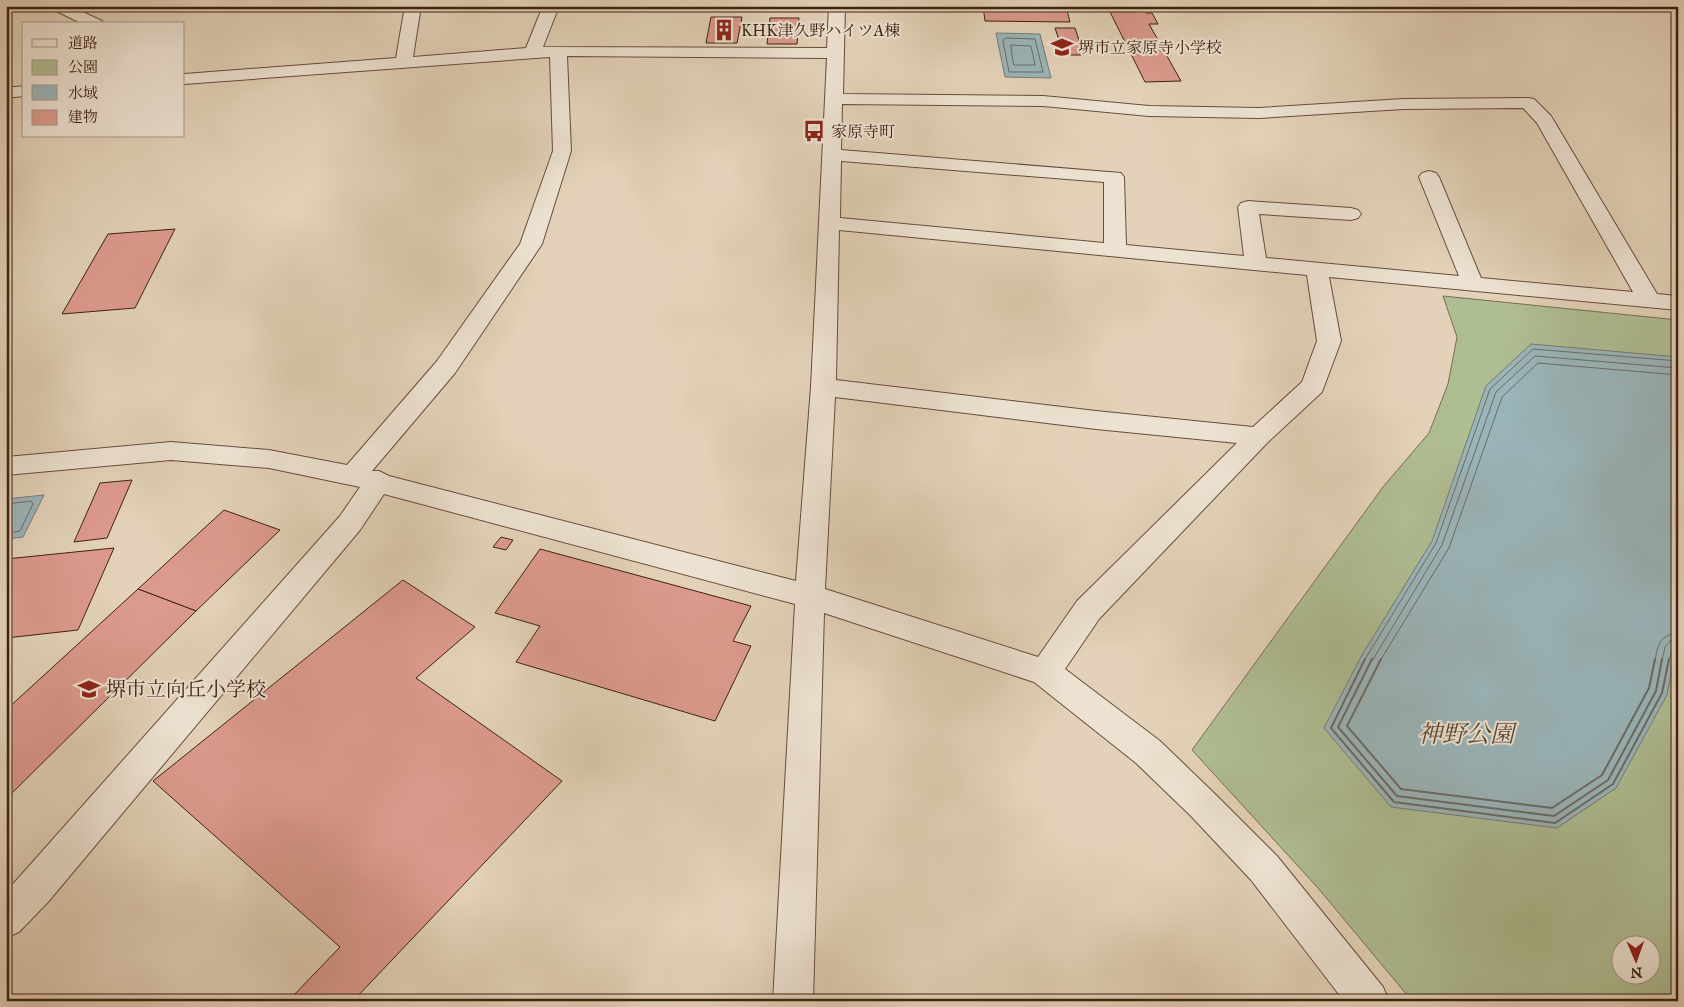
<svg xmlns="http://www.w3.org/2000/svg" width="1684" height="1007" viewBox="0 0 1684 1007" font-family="'IM FELL Great Primer','Noto Serif JP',serif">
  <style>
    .green { fill: #afbd93; stroke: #776f53; fill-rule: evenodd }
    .water { fill: #9ab5ba; stroke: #767a77 }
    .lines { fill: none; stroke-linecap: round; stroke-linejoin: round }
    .shore-far1 { stroke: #6c6b66; stroke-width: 1 }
    .shore { stroke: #6c6b66; stroke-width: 2 }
    .building { fill: #dc9a8e; stroke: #3f2113 }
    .minor-casing { stroke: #684d3c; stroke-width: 2 }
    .minor { fill: #ede2d2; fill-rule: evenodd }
    .labels { text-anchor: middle; stroke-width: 4; stroke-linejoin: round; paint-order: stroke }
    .far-poi-label { font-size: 16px; fill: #3f2113; stroke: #ede2d2; text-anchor: start }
    .poi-label { font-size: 20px; fill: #3f2113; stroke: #ede2d2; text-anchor: start }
    .near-park-label { font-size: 24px; font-style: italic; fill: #5b4833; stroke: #ede2d2 }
  </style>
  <rect width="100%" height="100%" fill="#e3d2b9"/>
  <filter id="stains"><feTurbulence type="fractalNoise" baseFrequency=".004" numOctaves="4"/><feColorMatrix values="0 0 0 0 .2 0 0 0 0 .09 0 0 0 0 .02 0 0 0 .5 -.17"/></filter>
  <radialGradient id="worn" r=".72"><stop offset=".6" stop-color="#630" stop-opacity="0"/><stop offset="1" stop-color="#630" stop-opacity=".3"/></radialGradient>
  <path class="green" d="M1443 296 1678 320V1001H1412L1318 888 1192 750 1383 487 1429 433 1448 384 1457 337ZM1622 944H1652V974H1622Z"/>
  <g class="water">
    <polygon points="996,33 1040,34 1051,78 1005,77"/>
    <polygon points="1531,344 1678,357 1678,639 1667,695 1616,788 1557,828 1391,807 1324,728 1362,655 1432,541 1486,386"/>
    <polygon points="44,495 23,537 6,539 6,499"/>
  </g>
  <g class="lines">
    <g class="shore-far1">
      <polygon points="1006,38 1035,39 1043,72 1009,72 1003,41"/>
      <polygon points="1011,45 1031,46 1035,65 1014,65"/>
      <polyline points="6,504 31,501 33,504 20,531 6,534"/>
      <polyline points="1364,661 1436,543 1490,389 1533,349 1678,361"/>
      <polyline points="1372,661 1442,545 1496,392 1535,356 1678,368"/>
      <polyline points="1380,661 1449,548 1502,397 1538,363 1678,375"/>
      <path d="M1655 661C1658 643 1659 637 1678 632"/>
      <polyline points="1662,661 1665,647 1670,641 1678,640"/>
      <polyline points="1669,661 1673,647 1678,646"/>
    </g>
    <g class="shore">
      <polyline points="1365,659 1331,728 1394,802 1555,823 1613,784 1662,693 1669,659"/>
      <polyline points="1372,659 1338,727 1397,796 1554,816 1608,780 1656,691 1662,659"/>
      <polyline points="1381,659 1347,726 1401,789 1552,808 1602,775 1649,688 1655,659"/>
    </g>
  </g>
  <g class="building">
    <polygon points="689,6 797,6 689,7"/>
    <polygon points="983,6 1066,6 1070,22 985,21"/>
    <polygon points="1107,6 1142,6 1144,10 1108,10"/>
    <polygon points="1136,10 1144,10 1146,13 1152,13 1158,24 1149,24 1181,81 1145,82 1110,12 1137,12"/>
    <polygon points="711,17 742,17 737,43 706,43"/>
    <polygon points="770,18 799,18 797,44 767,44"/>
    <polygon points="1055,28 1075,28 1084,55 1064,55"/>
    <polygon points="175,229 135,308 62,314 108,234"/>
    <polygon points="132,480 107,538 74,542 100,483"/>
    <polygon points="224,510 280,530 196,611 138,589"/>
    <polygon points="501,537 513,540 506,550 493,547"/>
    <polygon points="114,548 78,630 6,638 6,559"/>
    <polygon points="540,549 751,606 733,641 751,646 715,721 516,662 540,626 495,613"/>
    <polygon points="403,580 475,627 416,678 562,781 353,1001 296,1001 292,997 340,947 153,781"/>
    <polygon points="138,589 196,611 6,799 6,710"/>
  </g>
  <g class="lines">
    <g class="minor-casing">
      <g id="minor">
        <polygon points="49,6 70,6 102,21 104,24 83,24 52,9"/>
        <path d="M405 6H421L413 57 526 48 543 6H559L543 47 827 48 829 6H845L843 94 1043 96 1149 106 1259 108 1403 99 1528 98 1534 99 1551 116 1657 294 1678 296V310L1329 277 1341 341 1322 392 1268 442 1099 619 1065 669 1160 741 1216 795 1277 856 1383 987 1389 1001H1344L1251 880 1192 817 1136 763 1034 682 824 613 813 1001H773L795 604 384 494 360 530 48 902 19 932 6 938V892L340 516 360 487 269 468 171 460 6 475V457L171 442 269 450 347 465 437 361 520 244 553 151 550 57 184 84V74L396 58ZM567 56 827 58 811 387 796 581 389 476 379 471H372L455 373 542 244 571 151ZM842 104 1043 106 1149 116 1259 118 1403 109 1523 108 1537 123 1633 292 1481 278 1439 177 1436 173 1429 171 1422 173 1419 177 1459 276 1266 258 1259 214 1351 220 1358 218 1361 214 1358 210 1351 208 1248 201 1241 203 1238 207 1244 256 1126 245 1124 177 1121 173 841 150ZM841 161 1104 182V243L840 218ZM839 230 1307 275 1317 341 1302 382 1253 427 1096 411 836 380ZM835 397 1096 429 1237 443 1077 601 1038 657 825 589Z"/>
        <polygon points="24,86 24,96 6,98 6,88"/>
      </g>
    </g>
    <use href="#minor" class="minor"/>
  </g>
  <defs>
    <g id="building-bare" transform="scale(1.725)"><path d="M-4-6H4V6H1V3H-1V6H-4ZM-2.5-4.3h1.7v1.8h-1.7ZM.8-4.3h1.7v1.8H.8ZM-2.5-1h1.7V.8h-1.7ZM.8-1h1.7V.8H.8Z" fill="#8f2418" stroke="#ede2d2" stroke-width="2.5" paint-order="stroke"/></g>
    <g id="school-bare" transform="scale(1.725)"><path d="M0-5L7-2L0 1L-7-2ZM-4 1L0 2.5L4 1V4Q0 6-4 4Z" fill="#8f2418" stroke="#ede2d2" stroke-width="2.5" paint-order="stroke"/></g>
    <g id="bus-bare" transform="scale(1.725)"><path d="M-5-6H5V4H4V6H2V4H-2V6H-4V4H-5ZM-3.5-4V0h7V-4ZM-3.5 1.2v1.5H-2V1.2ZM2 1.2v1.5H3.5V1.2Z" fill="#8f2418" stroke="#ede2d2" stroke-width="2.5" paint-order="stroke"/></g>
  </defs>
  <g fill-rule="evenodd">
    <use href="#building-bare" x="724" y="30"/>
    <use href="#school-bare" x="1062" y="47"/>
    <use href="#bus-bare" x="814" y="131"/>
    <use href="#school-bare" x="89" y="689"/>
  </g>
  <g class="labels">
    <g class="far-poi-label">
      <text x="741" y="36">KHK津久野ハイツA棟</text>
      <text x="1078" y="53">堺市立家原寺小学校</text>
      <text x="831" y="137">家原寺町</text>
    </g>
    <g class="poi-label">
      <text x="106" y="696">堺市立向丘小学校</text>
    </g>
    <g class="near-park-label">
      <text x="1466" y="742">神野公園</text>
    </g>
  </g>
  <rect width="1684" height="1007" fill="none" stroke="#e3d2b9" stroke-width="25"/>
  <rect x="8" y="8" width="1669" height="992" fill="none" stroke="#3f2113" stroke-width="2.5"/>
  <rect x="12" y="12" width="1659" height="982" fill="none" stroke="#3f2113"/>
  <rect x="22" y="22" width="162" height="115" fill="#ede2d2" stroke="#a79586"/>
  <rect x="32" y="39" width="25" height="8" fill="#ede2d2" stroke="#a79586"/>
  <text x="68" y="48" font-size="15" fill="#3f2113">道路</text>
  <rect x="32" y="60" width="25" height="15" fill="#afbd93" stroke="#a79586"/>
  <text x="68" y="72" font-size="15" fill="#3f2113">公園</text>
  <rect x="32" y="85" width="25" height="15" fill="#9ab5ba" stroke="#a79586"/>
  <text x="68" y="98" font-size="15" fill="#3f2113">水域</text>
  <rect x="32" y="110" width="25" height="15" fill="#dc9a8e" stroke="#a79586"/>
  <text x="68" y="122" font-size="15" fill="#3f2113">建物</text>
  <g transform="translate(1636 960) rotate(178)"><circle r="24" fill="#ede2d2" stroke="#a79586"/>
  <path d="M0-4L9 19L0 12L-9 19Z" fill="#8f2418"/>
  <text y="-8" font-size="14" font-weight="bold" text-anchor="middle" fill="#3f2113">N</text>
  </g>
  <rect width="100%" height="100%" filter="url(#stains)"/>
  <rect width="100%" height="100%" fill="url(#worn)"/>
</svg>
